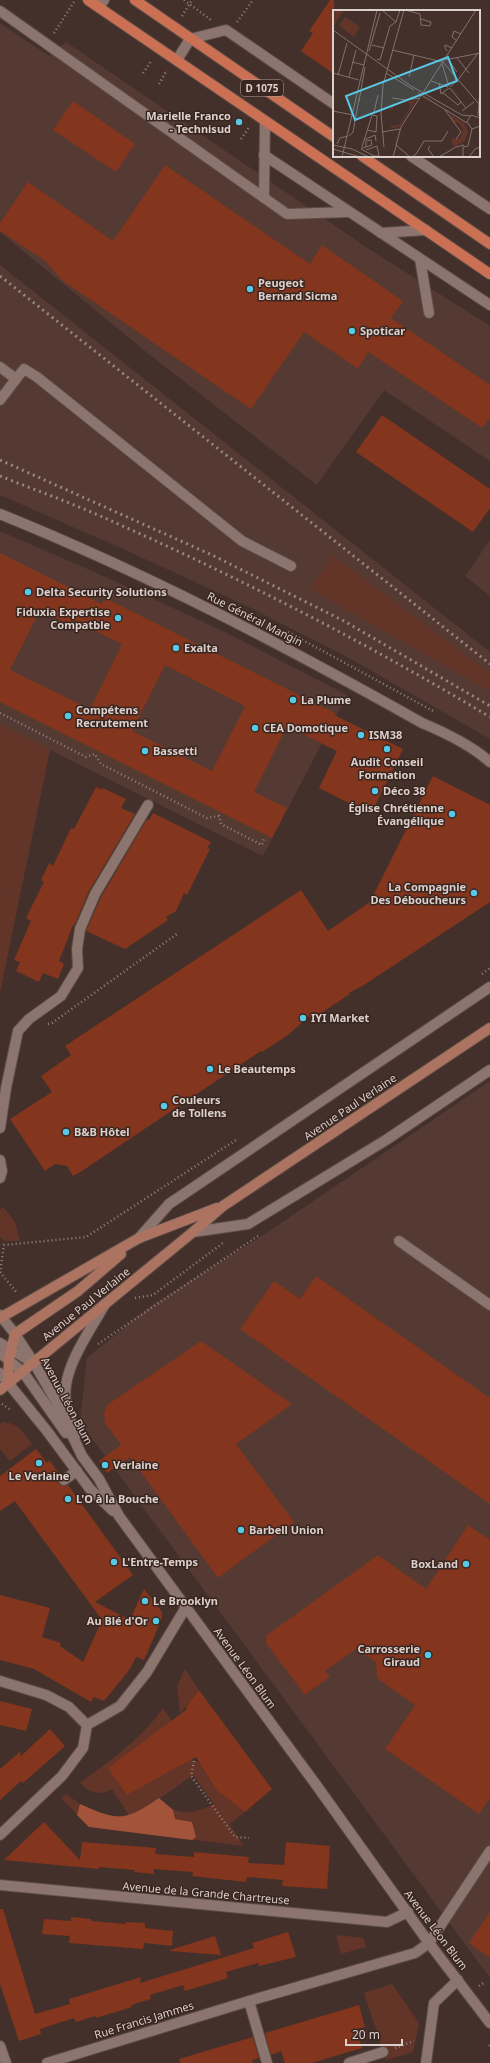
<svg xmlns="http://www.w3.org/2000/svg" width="490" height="2063" viewBox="0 0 490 2063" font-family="'Noto Sans',sans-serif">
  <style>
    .built { fill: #543a32 }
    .green { fill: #623528; fill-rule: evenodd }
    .forest { fill: #a4533b }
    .building { fill: #83351d; fill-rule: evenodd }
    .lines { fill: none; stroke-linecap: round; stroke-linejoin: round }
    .service-casing { stroke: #5b4c46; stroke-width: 12 }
    .minor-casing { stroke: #5b4c46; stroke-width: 12 }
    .tertiary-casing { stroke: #5b4c46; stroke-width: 12 }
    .secondary-casing { stroke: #5b4c46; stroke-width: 12 }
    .primary-casing { stroke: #5b4c46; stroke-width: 12 }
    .path { stroke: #92827d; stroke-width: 2.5; stroke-dasharray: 1 3; stroke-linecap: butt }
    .service { stroke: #8c756e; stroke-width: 10 }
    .minor { stroke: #8c756e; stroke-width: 10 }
    .tertiary { stroke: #8c756e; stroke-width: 10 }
    .secondary { stroke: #ac7361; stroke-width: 10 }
    .primary { stroke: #cc7054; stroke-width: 10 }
    .rail { stroke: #978782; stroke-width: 3; stroke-dasharray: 2 4; stroke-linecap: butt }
    .poi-dot { fill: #59c8e5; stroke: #392620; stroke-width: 1.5 }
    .labels { text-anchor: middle; stroke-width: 3; stroke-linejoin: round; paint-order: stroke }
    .shield { fill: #392620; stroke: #ab9d98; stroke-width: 1 }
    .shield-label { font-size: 10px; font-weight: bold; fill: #dcd0cc }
    .poi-label { font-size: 11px; font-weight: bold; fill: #dcd0cc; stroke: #392620; text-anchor: start }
    .street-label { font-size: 11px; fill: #dcd0cc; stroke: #392620 }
    .inset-road { fill: none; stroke: #81706b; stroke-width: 1 }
    .view { fill: #59c8e5; fill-opacity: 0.15; stroke: #59c8e5; stroke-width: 2 }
    .inset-edge { fill: none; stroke: #dcd0cc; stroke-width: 2 }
  </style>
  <rect width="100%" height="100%" fill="#44302a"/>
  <g class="built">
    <polygon points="0,23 49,56 66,42 372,251 490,326 490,461 384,390 317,485 150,355 0,232"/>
    <polygon points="0,265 490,652 490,673 333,555 487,690 490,686 490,739 349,658 247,606 123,549 0,495"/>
    <polygon points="0,531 99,574 227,633 347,695 263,856 50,750 0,992"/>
    <polygon points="490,540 490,596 465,576"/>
    <polygon points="490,1081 490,1978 80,1422 87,1358 152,1305 262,1236"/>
  </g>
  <g class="green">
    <polygon points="333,555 490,673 490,686 487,690 310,589"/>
    <polygon points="0,724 50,749 0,992 0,895 2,893 0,891"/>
    <polygon points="3,1207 15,1222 20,1241 5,1241 0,1237 0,1210"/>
    <path d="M2 1422C17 1422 24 1433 32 1444L10 1461 0 1449V1425Z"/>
    <polygon points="185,1669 199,1690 180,1713 177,1686"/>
    <path d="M163 1708 172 1721 127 1795 178 1767 185 1758 199 1762 217 1791 245 1812 229 1824 244 1846 89 1827 61 1798 66 1794 80 1804 106 1816H129L112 1789C100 1797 89 1792 80 1783 110 1760 141 1740 163 1708ZM193 1775 214 1804C194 1814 176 1817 159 1799Z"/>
    <polygon points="336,1935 363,1938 366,1947 341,1954"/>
    <polygon points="392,1984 419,2023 413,2052 386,2060 364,1993"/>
  </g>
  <path class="forest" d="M159 1798 173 1810 175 1819 192 1822 196 1837 192 1840 89 1827 77 1815 80 1804C118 1821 124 1822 159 1798Z"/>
  <g class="building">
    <polygon points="330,0 334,0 334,74 301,51 313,33 309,31"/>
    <polygon points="73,101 135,144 116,172 53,130"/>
    <polygon points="165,165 310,264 322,245 403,301 391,318 490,385 490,417 482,428 368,352 358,369 304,332 251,409 63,281 44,260 0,231 0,223 28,182 113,241"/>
    <polygon points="382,415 490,489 490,508 473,532 356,452"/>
    <path d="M0 553 102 604 105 598 335 713 334 715 403 749 371 814 319 788 337 751 287 726 254 792 287 808 272 838 0 702ZM40 610 72 626 75 621 122 644 90 709 10 670ZM165 665 245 706 212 771 132 731Z"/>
    <polygon points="433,776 490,805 490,902 364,985 349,993 350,994 312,1019 309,1016 288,1035 262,1052 261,1051 82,1171 73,1176 67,1166 55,1164 45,1171 10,1119 52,1092 41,1076 71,1055 65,1046 301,890 328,931 370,902"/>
    <polygon points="96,787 102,790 103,788 126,799 121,808 135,814 89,891 74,926 73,925 59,961 64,964 58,979 43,973 39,982 16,971 20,962 14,960 31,921 26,918 44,882 41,880 49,863 53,866 71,828 74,829"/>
    <polygon points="153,813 211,842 207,848 210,849 187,895 184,893 176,911 166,917 168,920 125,949 86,931 101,897 147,819 149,820"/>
    <polygon points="316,1276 490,1398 490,1504 240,1329 274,1281 300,1299"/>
    <polygon points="201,1341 292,1404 236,1444 294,1522 218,1578 130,1457 107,1473 99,1461 121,1445 105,1423 104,1413 107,1405"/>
    <polygon points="36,1449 47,1463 50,1461 60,1475 58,1480 59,1484 64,1486 68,1485 133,1575 95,1602 130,1620 144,1589 162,1612 162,1618 144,1660 136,1657 130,1669 104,1701 94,1697 91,1702 34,1669 0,1660 0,1595 50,1608 42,1637 61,1643 60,1646 83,1662 102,1620 15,1501 0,1511 0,1476"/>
    <polygon points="468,1525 490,1540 490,1798 479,1814 385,1749 415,1705 377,1678 376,1662 356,1649 325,1671 330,1677 305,1695 266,1643 267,1635 378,1555 426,1589"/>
    <polygon points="199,1690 272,1789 245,1812 217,1791 196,1757 127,1795 108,1768 186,1710 187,1705"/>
    <polygon points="0,1701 32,1709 26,1731 0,1725"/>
    <polygon points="50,1729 65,1746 23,1783 21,1781 0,1800 0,1769 21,1751 20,1757"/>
    <polygon points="44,1822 80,1860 82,1842 156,1848 155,1854 194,1857 194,1852 249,1857 248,1863 284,1865 286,1842 330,1846 327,1889 282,1886 283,1880 247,1877 246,1882 192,1876 193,1872 154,1869 154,1874 134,1872 135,1870 99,1867 99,1869 4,1860"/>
    <polygon points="0,1909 3,1909 35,2014 70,2004 69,1999 141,1977 140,1983 254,1948 252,1943 288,1932 296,1957 259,1966 258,1963 226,1972 228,1978 185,1991 183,1985 150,1995 151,1999 131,2005 132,2007 96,2018 95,2016 76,2022 74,2018 40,2029 41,2034 19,2041 0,1984"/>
    <polygon points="490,1912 490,1958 469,1943"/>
    <polygon points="71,1917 91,1919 91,1921 126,1924 126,1922 145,1923 145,1928 173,1931 172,1946 144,1943 143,1949 69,1943 70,1936 42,1934 44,1919 71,1921"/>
    <polygon points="215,1936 221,1955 170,1951 170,1950"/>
    <polygon points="359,2005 365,2027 356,2029 362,2048 312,2063 285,2063 281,2051 271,2055 265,2033"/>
    <polygon points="253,2037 259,2058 252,2060 253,2063 180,2063 179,2059"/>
  </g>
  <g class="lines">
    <g class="service-casing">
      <g id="service">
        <polyline points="0,11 287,214 349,212"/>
        <polyline points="177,60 190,39 226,30 334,104"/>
        <polyline points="264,155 490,305"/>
        <polyline points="411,156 490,209"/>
        <polyline points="264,198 265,121"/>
        <polyline points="381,233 426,230"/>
        <polyline points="420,259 429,313"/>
        <polyline points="0,367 16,379 0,400"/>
        <polyline points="16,379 24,369 37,377 242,541 291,566"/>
        <polyline points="399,1241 490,1305"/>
        <polyline points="64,1480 77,1471"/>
        <polyline points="429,1943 490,1851"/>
      </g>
    </g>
    <g class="minor-casing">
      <g id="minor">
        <polyline points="99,7 104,0"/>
        <path d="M0 514C146 573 285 646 422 723 446 733 471 745 490 762"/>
        <polyline points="0,1128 6,1088 18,1031 29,1019 61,996 78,968 77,949 80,929 95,894 148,805"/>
        <polyline points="0,1160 2,1171 0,1178"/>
        <polyline points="193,1232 248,1224 386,1140 490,1070"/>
        <polyline points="139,1238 169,1204 490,987"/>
        <path d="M76 1435C72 1424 67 1413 66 1403 60 1371 90 1331 105 1304"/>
        <polyline points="0,1681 46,1695 69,1707 87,1725"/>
        <polyline points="0,1835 62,1776 83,1748 87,1725 120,1706 147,1672 186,1607"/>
        <polyline points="0,1885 387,1922 408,1912"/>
        <polyline points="249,2001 267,2063"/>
        <polyline points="0,2046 6,2063"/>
        <polyline points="47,2063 249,2001 415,1953 429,1943"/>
        <polyline points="349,2063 383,2052"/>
        <polyline points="426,2063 434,2003 458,1980"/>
      </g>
    </g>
    <g class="tertiary-casing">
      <g id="tertiary">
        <polyline points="0,1315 15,1334 34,1363 57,1403 82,1456 99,1479 119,1516 317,1786 429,1943 490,2023"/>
        <polyline points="0,1343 32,1362"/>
        <polyline points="0,1353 23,1372 66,1433"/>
        <polyline points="0,1373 47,1431 90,1489 113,1511"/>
      </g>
    </g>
    <g class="secondary-casing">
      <g id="secondary">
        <polyline points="0,1318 139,1238 217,1208"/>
        <polyline points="8,1384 9,1359 15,1334 78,1291 121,1254"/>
        <polyline points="0,1390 193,1232 223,1206 490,1028"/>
      </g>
    </g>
    <g class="primary-casing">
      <g id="primary">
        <polyline points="88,0 490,274"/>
        <polyline points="135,0 334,137"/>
        <polyline points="362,156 490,244"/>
      </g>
    </g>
    <g class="path">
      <polyline points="184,0 211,20"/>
      <polyline points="182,16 192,0"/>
      <polyline points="237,22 253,0"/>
      <polyline points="54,33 74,2"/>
      <polyline points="143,73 152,60"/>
      <polyline points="159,84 167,70"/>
      <polyline points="241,139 250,126"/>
      <polyline points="288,632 433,711"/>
      <polyline points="0,713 86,757 95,754 101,764 207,818 219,816 221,824 262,845 264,839"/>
      <polyline points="482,974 490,968"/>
      <polyline points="48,1024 52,1023 177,934"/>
      <polyline points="0,1272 17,1293"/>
      <polyline points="0,1273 4,1245 86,1237 236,1140"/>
      <polyline points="135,1298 153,1295 223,1243"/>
      <polyline points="98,1344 258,1236"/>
      <polyline points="2,1404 11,1410"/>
      <polyline points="194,1761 191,1776 235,1837 249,1838"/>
      <polyline points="479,1986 484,1983"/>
      <polyline points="489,2046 490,2045"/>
      <polyline points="395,2048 414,2041"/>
    </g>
    <use href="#service" class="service"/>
    <use href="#minor" class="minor"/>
    <use href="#tertiary" class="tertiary"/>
    <use href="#secondary" class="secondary"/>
    <use href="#primary" class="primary"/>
    <g class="rail">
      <polyline points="0,276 490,664"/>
      <polyline points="0,460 212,555 344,621 490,706"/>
      <path d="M0 476C35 490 72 503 107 519 238 577 367 643 490 717"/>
    </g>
  </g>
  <g class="poi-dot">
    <circle cx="239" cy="122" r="4"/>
    <circle cx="250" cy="289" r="4"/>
    <circle cx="352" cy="331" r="4"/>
    <circle cx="28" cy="592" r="4"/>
    <circle cx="118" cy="618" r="4"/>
    <circle cx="176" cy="648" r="4"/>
    <circle cx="293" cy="700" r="4"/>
    <circle cx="68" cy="716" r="4"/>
    <circle cx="255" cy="728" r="4"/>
    <circle cx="361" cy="735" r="4"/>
    <circle cx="387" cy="749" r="4"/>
    <circle cx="145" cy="751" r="4"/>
    <circle cx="375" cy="791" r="4"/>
    <circle cx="452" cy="814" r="4"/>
    <circle cx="474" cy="893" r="4"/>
    <circle cx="303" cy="1018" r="4"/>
    <circle cx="210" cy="1069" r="4"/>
    <circle cx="164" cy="1106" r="4"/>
    <circle cx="66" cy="1132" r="4"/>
    <circle cx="39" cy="1463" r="4"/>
    <circle cx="105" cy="1465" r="4"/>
    <circle cx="68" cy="1499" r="4"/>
    <circle cx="241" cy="1530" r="4"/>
    <circle cx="114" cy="1562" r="4"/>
    <circle cx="466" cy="1564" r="4"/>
    <circle cx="145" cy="1601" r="4"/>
    <circle cx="156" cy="1621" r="4"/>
    <circle cx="428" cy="1655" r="4"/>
  </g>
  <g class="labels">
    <rect class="shield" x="241" y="80" width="42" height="16" rx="3"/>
    <g class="shield-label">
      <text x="262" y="92">D 1075</text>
    </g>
    <g class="poi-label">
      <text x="231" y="120" text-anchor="end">Marielle Franco<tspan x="231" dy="13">- Technisud</tspan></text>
      <text x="258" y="287">Peugeot<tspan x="258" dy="13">Bernard Sicma</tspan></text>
      <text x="360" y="335">Spoticar</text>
      <text x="36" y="596">Delta Security Solutions</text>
      <text x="110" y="616" text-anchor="end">Fiduxia Expertise<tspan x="110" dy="13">Compatble</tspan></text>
      <text x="184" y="652">Exalta</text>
      <text x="301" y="704">La Plume</text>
      <text x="76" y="714">Compétens<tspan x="76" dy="13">Recrutement</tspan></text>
      <text x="263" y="732">CEA Domotique</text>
      <text x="369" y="739">ISM38</text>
      <text x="153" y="755">Bassetti</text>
      <text x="387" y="766" text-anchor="middle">Audit Conseil<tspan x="387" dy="13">Formation</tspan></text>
      <text x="383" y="795">Déco 38</text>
      <text x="444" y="812" text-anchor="end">Église Chrétienne<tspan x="444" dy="13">Évangélique</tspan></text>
      <text x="466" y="891" text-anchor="end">La Compagnie<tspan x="466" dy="13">Des Déboucheurs</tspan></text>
      <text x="311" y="1022">IYI Market</text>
      <text x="218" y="1073">Le Beautemps</text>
      <text x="172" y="1104">Couleurs<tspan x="172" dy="13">de Tollens</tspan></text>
      <text x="74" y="1136">B&amp;B Hôtel</text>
      <text x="113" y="1469">Verlaine</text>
      <text x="39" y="1480" text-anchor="middle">Le Verlaine</text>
      <text x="76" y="1503">L'O à la Bouche</text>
      <text x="249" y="1534">Barbell Union</text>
      <text x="122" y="1566">L'Entre-Temps</text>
      <text x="458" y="1568" text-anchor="end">BoxLand</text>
      <text x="153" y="1605">Le Brooklyn</text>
      <text x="148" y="1625" text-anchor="end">Au Blé d'Or</text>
      <text x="420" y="1653" text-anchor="end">Carrosserie<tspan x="420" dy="13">Giraud</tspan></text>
    </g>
    <g class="street-label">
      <text transform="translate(255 619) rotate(27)" y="4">Rue Général Mangin</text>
      <text transform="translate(350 1107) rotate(-34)" y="4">Avenue Paul Verlaine</text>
      <text transform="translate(86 1304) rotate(-39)" y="4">Avenue Paul Verlaine</text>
      <text transform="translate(67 1401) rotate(62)" y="4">Avenue Léon Blum</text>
      <text transform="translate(245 1668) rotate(54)" y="4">Avenue Léon Blum</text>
      <text transform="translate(206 1893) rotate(5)" y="4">Avenue de la Grande Chartreuse</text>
      <text transform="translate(436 1930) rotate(53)" y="4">Avenue Léon Blum</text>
      <text transform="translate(144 2020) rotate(-17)" y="4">Rue Francis Jammes</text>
    </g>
  </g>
  <g transform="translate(333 10)">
    <rect width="147" height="147" fill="#44302a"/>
    <path d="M0 0H11L1 15 0 14ZM12 7 27 17 21 27 6 16ZM83 90 67 116 58 119V116L66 115 78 95 74 92 62 95 58 101 57 114 58 94ZM116 104 131 113 135 121 132 131 121 137 118 132 120 128 127 129 130 120 126 113 123 112 121 114Z" fill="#623528"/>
    <path class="inset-road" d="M72 0 87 4 88 15 97 16 98 12 88 9M63 12 67 0M0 20 78 76 129 105 137 106M124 31 119 27 121 21 128 24M39 35 51 38M59 40 110 52 146 94M36 41 47 3M114 41 112 38V35L119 38M124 48 136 63M44 49 47 50 57 16 63 12 49 0M112 50 147 43M19 52 31 55M117 52 124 62M109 54 116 76M0 63 26 70M53 63 81 80M5 65 14 33M16 67 23 40M76 67 81 45M98 71 115 77M106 73 108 84 116 78M117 77 125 70 145 43M117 78 132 97M109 82 125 95 128 92M85 83 134 113M59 88 73 90 87 88M26 91 32 57M112 100 128 122 123 129M0 101 20 105M129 101 141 92M41 102 45 85M145 106 147 80M147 108 138 105 134 112 139 119 147 116M49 122 67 119M16 126 20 122 26 89M31 130 42 125 43 131M4 134 7 128 15 126M0 135 19 139 36 147M63 135 68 117 143 0M63 135 77 147M97 136 95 139 101 147M29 137 39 105 44 106 43 122 34 120M51 137 48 104 50 75 71 0M28 138H30L39 135 38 130 33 131V137M0 139 27 147M28 139 41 146H46L44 136 33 140M9 147 44 0M60 147 64 133M79 147 83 144 91 131H109L115 121M106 147 123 137 131 135M130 147V137L135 136 139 119M136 147 142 139 147 137"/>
    <path class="view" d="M115 47 124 71 22 110 13 86Z"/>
    <rect width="147" height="147" class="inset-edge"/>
  </g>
  <path d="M346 2039v6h56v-6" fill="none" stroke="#dcd0cc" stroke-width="2"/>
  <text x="352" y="2039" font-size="12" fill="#dcd0cc" stroke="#392620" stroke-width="3" paint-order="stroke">20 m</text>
</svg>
